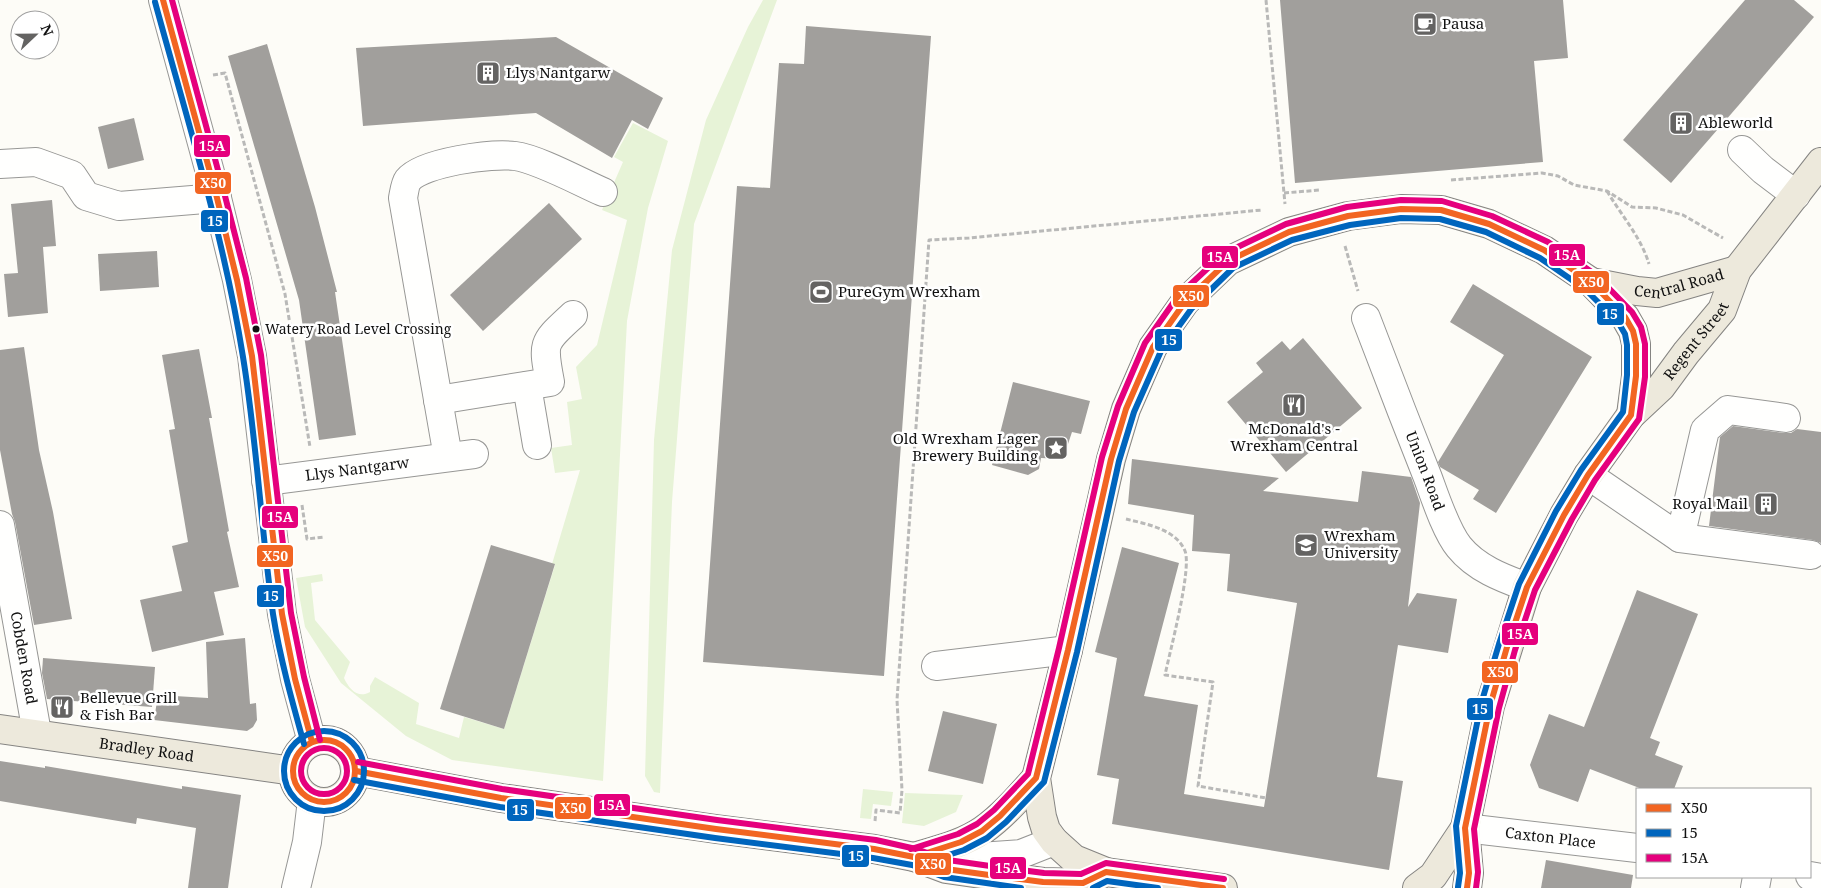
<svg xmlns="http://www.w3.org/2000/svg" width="1821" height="888" viewBox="0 0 1821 888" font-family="'Noto Serif',serif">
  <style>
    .green { fill: #e7f3d7 }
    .building { fill: #a19f9c }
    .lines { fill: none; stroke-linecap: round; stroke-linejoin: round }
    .minor-casing { stroke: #979795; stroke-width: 30 }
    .major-casing { stroke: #858482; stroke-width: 30 }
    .path { stroke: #b9b9b8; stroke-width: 3; stroke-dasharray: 5 2.5; stroke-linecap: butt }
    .minor { stroke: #fffffe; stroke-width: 28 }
    .major { stroke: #ede9dc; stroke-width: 28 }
    .bus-1-casing { stroke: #fff; stroke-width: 10 }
    .bus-2-casing { stroke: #fff; stroke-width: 10 }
    .bus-3-casing { stroke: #fff; stroke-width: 10 }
    .bus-1 { stroke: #f26522; stroke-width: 6 }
    .bus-2 { stroke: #0065bd; stroke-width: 6 }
    .bus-3 { stroke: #e5007d; stroke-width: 6 }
    .bus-dot { fill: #111; stroke: #fff; stroke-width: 2 }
    .labels { text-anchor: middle; stroke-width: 5; stroke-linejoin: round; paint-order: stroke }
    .bus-label { font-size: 14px; fill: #111; stroke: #fff; text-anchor: start }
    .poi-label { font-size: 15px; fill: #111; stroke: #fff; text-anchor: start }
    .street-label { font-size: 15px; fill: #111; stroke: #fff }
    .line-badge { stroke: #fff; stroke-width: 2 }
    .badge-label { font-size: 14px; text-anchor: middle; font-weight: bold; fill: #fff }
  </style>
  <rect width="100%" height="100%" fill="#fdfcf7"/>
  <g class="green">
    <polygon points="763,0 777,0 694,224 672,502 660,793 654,792 645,776 654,440 672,250 706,120 748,27"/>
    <path d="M633 123 668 141 648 208 627 321 603 781 452 760 406 736 341 683 305 627 296 578 322 574 323 581 311 583 315 620 350 662 344 678C349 689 358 699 370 692V686L375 677 419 703 416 724 459 738 464 717 504 729 555 565 552 564 580 470 555 473 551 448 572 445 567 402 582 399 576 367 597 345 627 220 602 210 623 162 614 157Z"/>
    <polygon points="863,789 893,792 891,806 873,804 871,819 860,818"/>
    <polygon points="905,793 963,795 956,812 924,826 902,823"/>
  </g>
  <g class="building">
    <polygon points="1280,0 1563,0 1568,58 1534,61 1543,162 1295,183"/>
    <polygon points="1745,0 1794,0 1814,17 1738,106 1671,183 1623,140"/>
    <polygon points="806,26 931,36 884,676 703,662 737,186 770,188 779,63 804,64"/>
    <polygon points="556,37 663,98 648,129 632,120 612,158 536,113 363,126 356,48"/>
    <polygon points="267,44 315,207 337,292 335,292 356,435 319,440 299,300 228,56"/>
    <polygon points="134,118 144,160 108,169 98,127"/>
    <polygon points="52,200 56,246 43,247 48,313 8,317 4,274 18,273 11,204"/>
    <polygon points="549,203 582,239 483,331 450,295"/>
    <polygon points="157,251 159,287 100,291 98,254"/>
    <polygon points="1473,284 1592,357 1496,513 1473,499 1479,490 1440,467 1438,462 1504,355 1450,322"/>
    <polygon points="1303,338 1362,408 1286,472 1227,402 1263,372 1256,363 1282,341 1290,350"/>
    <polygon points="24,347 39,450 53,512 72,619 34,625 15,522 12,514 0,450 0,350"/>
    <polygon points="199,349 212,418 209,418 229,531 227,532 239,587 214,592 224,635 152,652 140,600 182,591 172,546 188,542 169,430 175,429 162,355"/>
    <polygon points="1013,382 1090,401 1081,434 1072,432 1063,459 1041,458 1039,469 1028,475 992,465"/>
    <polygon points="1733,426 1784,433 1791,433 1797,429 1821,432 1821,543 1813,540 1709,526 1720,437"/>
    <polygon points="1132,459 1279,478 1263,491 1358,502 1362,471 1411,477 1420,503 1408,607 1417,593 1457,599 1448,653 1398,645 1377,777 1403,781 1389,870 1112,824 1119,779 1097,775 1117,658 1095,652 1122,547 1179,563 1144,696 1198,705 1184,794 1264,807 1297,603 1227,591 1230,554 1192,551 1194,515 1128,504"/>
    <polygon points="491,545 555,564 504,729 440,709"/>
    <polygon points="1637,590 1698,614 1650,738 1660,742 1655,755 1683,766 1674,789 1642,789 1590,769 1578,802 1539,788 1530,765 1549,714 1584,727"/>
    <polygon points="245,638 250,704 256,703 257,720 253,727 247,731 154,720 158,695 208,698 206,642"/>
    <polygon points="43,658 155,667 152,707 47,699 42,673"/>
    <polygon points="943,711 997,724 983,784 928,771"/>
    <polygon points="0,761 45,768 45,766 182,789 182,786 241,795 228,888 188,888 196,828 137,818 136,824 0,801"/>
    <polygon points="1546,860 1633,875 1631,888 1541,888"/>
  </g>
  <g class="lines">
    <g class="minor-casing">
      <g id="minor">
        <polyline points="163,0 217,198 237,280 252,356 282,614 295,679 312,742"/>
        <polyline points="1742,150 1763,170 1796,195"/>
        <polyline points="0,164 36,162 72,175 86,196 119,206 217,198"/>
        <path id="s1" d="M1366 318C1386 371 1407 425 1428 478 1435 497 1446 531 1459 547 1476 568 1502 578 1527 587"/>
        <polyline points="527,386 537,445"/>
        <path d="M438 400 550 382C542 341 543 343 573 315"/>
        <path d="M448 457 403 198C404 193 405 184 408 180 423 162 492 153 515 156 538 159 580 182 603 192"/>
        <polyline points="1588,475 1680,538 1705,430 1728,410 1786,418"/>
        <path id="s2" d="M266 481 474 454"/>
        <path id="s3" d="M0 525 37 733"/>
        <polyline points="1680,538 1811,555"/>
        <polyline points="936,666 1068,650"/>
        <path id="s4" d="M1465 828 1637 848"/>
        <polyline points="930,857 965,858 1021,854 1054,841"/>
        <polyline points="1810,876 1821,878"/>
        <polyline points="296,888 307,842 312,800"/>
        <polyline points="1755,888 1757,877"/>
      </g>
    </g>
    <g class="major-casing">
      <g id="major">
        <path id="s5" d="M1591 282 1637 291 1657 293 1737 270"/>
        <path id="s6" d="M0 729 293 771"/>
        <circle cx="324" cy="771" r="31"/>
        <polyline points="356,771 501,798 716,829 874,849 914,857 946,869 989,875 1043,882 1083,883 1106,872 1223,888"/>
        <path d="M914 857C937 850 963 844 983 830 1003 816 1020 796 1036 778"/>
        <polyline points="1106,872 1074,859 1054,841 1046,830 1042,817 1036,778 1068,650 1111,459 1126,409 1153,347 1185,302 1228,261 1289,232 1348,216 1401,209 1441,210 1489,224 1544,250 1591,282 1625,317 1633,331 1636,344 1636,376 1631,415"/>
        <polyline points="1417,888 1433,876 1465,828"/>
        <path id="s7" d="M1467 888 1469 873 1465 828 1490 706 1527 587 1564 515 1588 475 1631 415 1661 387 1686 353 1722 310 1737 270 1821 162"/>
      </g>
    </g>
    <g class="path">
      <polyline points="1266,0 1285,204"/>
      <polyline points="213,75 225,73 285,294 310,447"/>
      <polyline points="1451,180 1542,173 1558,176 1574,185 1607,191 1632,207 1656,208 1683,215 1723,238"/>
      <path d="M1607 191C1621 215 1641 237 1649 264"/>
      <polyline points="1284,193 1320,190"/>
      <polyline points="1345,246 1358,291"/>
      <polyline points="302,505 307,539 324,537"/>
      <path d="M1126 519C1146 524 1176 529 1185 551 1192 569 1170 651 1165 675L1213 682 1198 786 1266 798"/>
      <polyline points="875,821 876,810 900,813 902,790 897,700 929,240 969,238 1262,210"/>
    </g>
    <use href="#minor" class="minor"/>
    <use href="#major" class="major"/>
    <g class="bus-1-casing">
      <g id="bus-1">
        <polyline points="163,0 217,198 237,280 252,356 282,614 295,679 312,742"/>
        <circle cx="324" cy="771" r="31"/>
        <polyline points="356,771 501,798 716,829 874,849 914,857 946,869 989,875 1043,882 1083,883 1106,872 1223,888"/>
        <polyline points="914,857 961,842 982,831 1000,816 1036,778 1068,650 1111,459 1126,409 1153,347 1185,302 1228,261 1289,232 1348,216 1401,209 1441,210 1489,224 1544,250 1591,282 1625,317 1633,331 1636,344 1636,376 1631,415 1588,475 1564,515 1527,587 1507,647 1490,706 1465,828 1469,873 1467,888"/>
      </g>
    </g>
    <g class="bus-2-casing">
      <g id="bus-2">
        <path d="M155 2C187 119 224 237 243 357 257 442 261 529 273 614 280 658 292 701 304 744"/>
        <circle cx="324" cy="771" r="40"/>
        <polyline points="354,780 500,807 715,838 873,858 912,865 944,877 1021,888"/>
        <polyline points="917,865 964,850 987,838 1006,822 1044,782 1077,652 1119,461 1134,412 1161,351 1192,308 1233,268 1292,240 1350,225 1401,218 1440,219 1486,232 1540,258 1585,289 1618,322 1625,334 1627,345 1627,375 1623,412 1581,470 1556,511 1519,584 1499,644 1481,704 1456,826 1460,873 1458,887"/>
        <polyline points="1093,888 1107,881 1158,888"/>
      </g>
    </g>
    <g class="bus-3-casing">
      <g id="bus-3">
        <polyline points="172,0 225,196 246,278 261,355 291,613 304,677 320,740"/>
        <circle cx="324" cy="771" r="23"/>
        <polyline points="358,762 502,789 717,820 876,840 916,849 948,860 990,866 1044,873 1081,874 1106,863 1224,879"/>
        <polyline points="911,849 958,834 977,824 994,810 1028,774 1059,648 1102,457 1118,406 1145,343 1178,296 1223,254 1286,224 1347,207 1401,200 1442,201 1492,216 1548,242 1596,275 1632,312 1641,327 1645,344 1645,377 1639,419 1595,480 1572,519 1535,590 1515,650 1499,708 1474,829 1478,872 1476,888"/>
      </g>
    </g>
    <use href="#bus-1" class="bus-1"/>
    <use href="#bus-2" class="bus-2"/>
    <use href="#bus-3" class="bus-3"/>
  </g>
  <defs>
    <g id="cafe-square" transform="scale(1.25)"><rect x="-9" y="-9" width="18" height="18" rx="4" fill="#646362" stroke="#fff"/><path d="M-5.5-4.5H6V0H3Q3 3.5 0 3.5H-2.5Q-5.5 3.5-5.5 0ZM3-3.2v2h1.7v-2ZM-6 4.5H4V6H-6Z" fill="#fff"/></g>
    <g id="building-square" transform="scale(1.25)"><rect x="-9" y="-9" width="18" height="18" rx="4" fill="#646362" stroke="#fff"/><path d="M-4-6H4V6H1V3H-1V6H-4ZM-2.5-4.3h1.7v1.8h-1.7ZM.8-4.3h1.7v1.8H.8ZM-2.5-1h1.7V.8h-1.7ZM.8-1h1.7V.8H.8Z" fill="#fff"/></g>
    <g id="stadium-square" transform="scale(1.25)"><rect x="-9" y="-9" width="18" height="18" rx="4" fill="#646362" stroke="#fff"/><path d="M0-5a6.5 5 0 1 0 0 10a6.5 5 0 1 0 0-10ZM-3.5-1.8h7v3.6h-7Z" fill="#fff"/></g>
    <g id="restaurant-square" transform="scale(1.25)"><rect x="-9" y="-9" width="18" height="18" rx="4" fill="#646362" stroke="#fff"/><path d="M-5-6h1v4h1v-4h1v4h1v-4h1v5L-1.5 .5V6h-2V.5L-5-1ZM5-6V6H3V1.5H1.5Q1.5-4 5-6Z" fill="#fff"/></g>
    <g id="sight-square" transform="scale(1.25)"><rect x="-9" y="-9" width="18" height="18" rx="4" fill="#646362" stroke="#fff"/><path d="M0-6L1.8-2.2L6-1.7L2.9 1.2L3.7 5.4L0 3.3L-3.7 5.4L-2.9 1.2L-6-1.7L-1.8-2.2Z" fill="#fff"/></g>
    <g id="university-square" transform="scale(1.25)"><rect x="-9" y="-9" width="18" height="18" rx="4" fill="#646362" stroke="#fff"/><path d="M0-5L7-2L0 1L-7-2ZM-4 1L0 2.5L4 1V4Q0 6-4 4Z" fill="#fff"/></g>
  </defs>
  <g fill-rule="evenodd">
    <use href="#cafe-square" x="1425" y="24"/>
    <use href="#building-square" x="488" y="73"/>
    <use href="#building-square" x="1681" y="123"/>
    <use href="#stadium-square" x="821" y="292"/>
    <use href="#restaurant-square" x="1294" y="405"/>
    <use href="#sight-square" x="1056" y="448"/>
    <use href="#building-square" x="1766" y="504"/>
    <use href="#university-square" x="1306" y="545"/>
    <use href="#restaurant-square" x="62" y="707"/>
  </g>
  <circle class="bus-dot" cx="256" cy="329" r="4.5"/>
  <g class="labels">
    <g class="bus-label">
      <text x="265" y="334">Watery Road Level Crossing</text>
    </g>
    <g class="poi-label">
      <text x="1442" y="29">Pausa</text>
      <text x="506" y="78">Llys Nantgarw</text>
      <text x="1698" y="128">Ableworld</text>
      <text x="838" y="297">PureGym Wrexham</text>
      <text x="1294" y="434" text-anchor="middle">McDonald's -<tspan x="1294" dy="17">Wrexham Central</tspan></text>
      <text x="1038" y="444" text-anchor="end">Old Wrexham Lager<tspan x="1038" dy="17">Brewery Building</tspan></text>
      <text x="1748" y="509" text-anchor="end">Royal Mail</text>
      <text x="1324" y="541">Wrexham<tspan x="1324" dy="17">University</tspan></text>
      <text x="80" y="703">Bellevue Grill<tspan x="80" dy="17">&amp; Fish Bar</tspan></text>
    </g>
    <g class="street-label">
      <text dy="5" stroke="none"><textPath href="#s5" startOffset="90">Central Road</textPath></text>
      <text dy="5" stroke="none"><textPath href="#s7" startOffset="610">Regent Street</textPath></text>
      <text dy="5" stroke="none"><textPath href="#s2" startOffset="92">Llys Nantgarw</textPath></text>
      <text dy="5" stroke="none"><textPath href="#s1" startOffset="164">Union Road</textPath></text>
      <text dy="5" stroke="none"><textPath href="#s3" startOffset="135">Cobden Road</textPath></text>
      <text dy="5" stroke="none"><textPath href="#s6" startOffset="148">Bradley Road</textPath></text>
      <text dy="5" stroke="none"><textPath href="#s4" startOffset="86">Caxton Place</textPath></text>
    </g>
  </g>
  <g class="line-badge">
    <rect x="193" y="134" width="38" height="24" rx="5" fill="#e5007d"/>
    <rect x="194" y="171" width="38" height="24" rx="5" fill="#f26522"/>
    <rect x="200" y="209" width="29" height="24" rx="5" fill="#0065bd"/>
    <rect x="1548" y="243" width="38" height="24" rx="5" fill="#e5007d"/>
    <rect x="1201" y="245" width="38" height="24" rx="5" fill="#e5007d"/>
    <rect x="1572" y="270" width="38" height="24" rx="5" fill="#f26522"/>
    <rect x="1172" y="284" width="38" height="24" rx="5" fill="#f26522"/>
    <rect x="1596" y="302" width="29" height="24" rx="5" fill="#0065bd"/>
    <rect x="1154" y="328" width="29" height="24" rx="5" fill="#0065bd"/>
    <rect x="261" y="505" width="38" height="24" rx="5" fill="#e5007d"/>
    <rect x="256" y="544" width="38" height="24" rx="5" fill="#f26522"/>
    <rect x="256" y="584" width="29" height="24" rx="5" fill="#0065bd"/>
    <rect x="1501" y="622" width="38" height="24" rx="5" fill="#e5007d"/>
    <rect x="1481" y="660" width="38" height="24" rx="5" fill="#f26522"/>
    <rect x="1466" y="697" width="28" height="24" rx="5" fill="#0065bd"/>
    <rect x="593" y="793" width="38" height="24" rx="5" fill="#e5007d"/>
    <rect x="554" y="796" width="38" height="24" rx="5" fill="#f26522"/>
    <rect x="506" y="798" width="29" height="24" rx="5" fill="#0065bd"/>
    <rect x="841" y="844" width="29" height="24" rx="5" fill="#0065bd"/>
    <rect x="914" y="852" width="38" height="24" rx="5" fill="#f26522"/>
    <rect x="989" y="856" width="38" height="24" rx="5" fill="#e5007d"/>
  </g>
  <g class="badge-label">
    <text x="212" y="151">15A</text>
    <text x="213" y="188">X50</text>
    <text x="215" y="226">15</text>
    <text x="1567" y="260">15A</text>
    <text x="1220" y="262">15A</text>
    <text x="1591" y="287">X50</text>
    <text x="1191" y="301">X50</text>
    <text x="1610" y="319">15</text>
    <text x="1169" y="345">15</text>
    <text x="280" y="522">15A</text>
    <text x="275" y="561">X50</text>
    <text x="271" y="601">15</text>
    <text x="1520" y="639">15A</text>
    <text x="1500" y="677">X50</text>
    <text x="1480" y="714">15</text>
    <text x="612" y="810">15A</text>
    <text x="573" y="813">X50</text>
    <text x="520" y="815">15</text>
    <text x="856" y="861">15</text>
    <text x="933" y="869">X50</text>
    <text x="1008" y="873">15A</text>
  </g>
  <rect x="1636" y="788" width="175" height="90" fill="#ffffff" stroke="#a0a0a0"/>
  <rect x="1646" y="804" width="25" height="8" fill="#f26522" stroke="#a0a0a0"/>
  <text x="1681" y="813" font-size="15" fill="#111111">X50</text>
  <rect x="1646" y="829" width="25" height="8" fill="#0065bd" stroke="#a0a0a0"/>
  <text x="1681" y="838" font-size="15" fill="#111111">15</text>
  <rect x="1646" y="854" width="25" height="8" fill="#e5007d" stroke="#a0a0a0"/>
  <text x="1681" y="863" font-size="15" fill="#111111">15A</text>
  <g transform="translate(35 35) rotate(68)"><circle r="24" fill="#ffffff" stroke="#a0a0a0"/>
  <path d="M0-4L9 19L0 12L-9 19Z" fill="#646362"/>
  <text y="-8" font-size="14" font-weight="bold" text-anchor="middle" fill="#111111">N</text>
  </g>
</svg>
